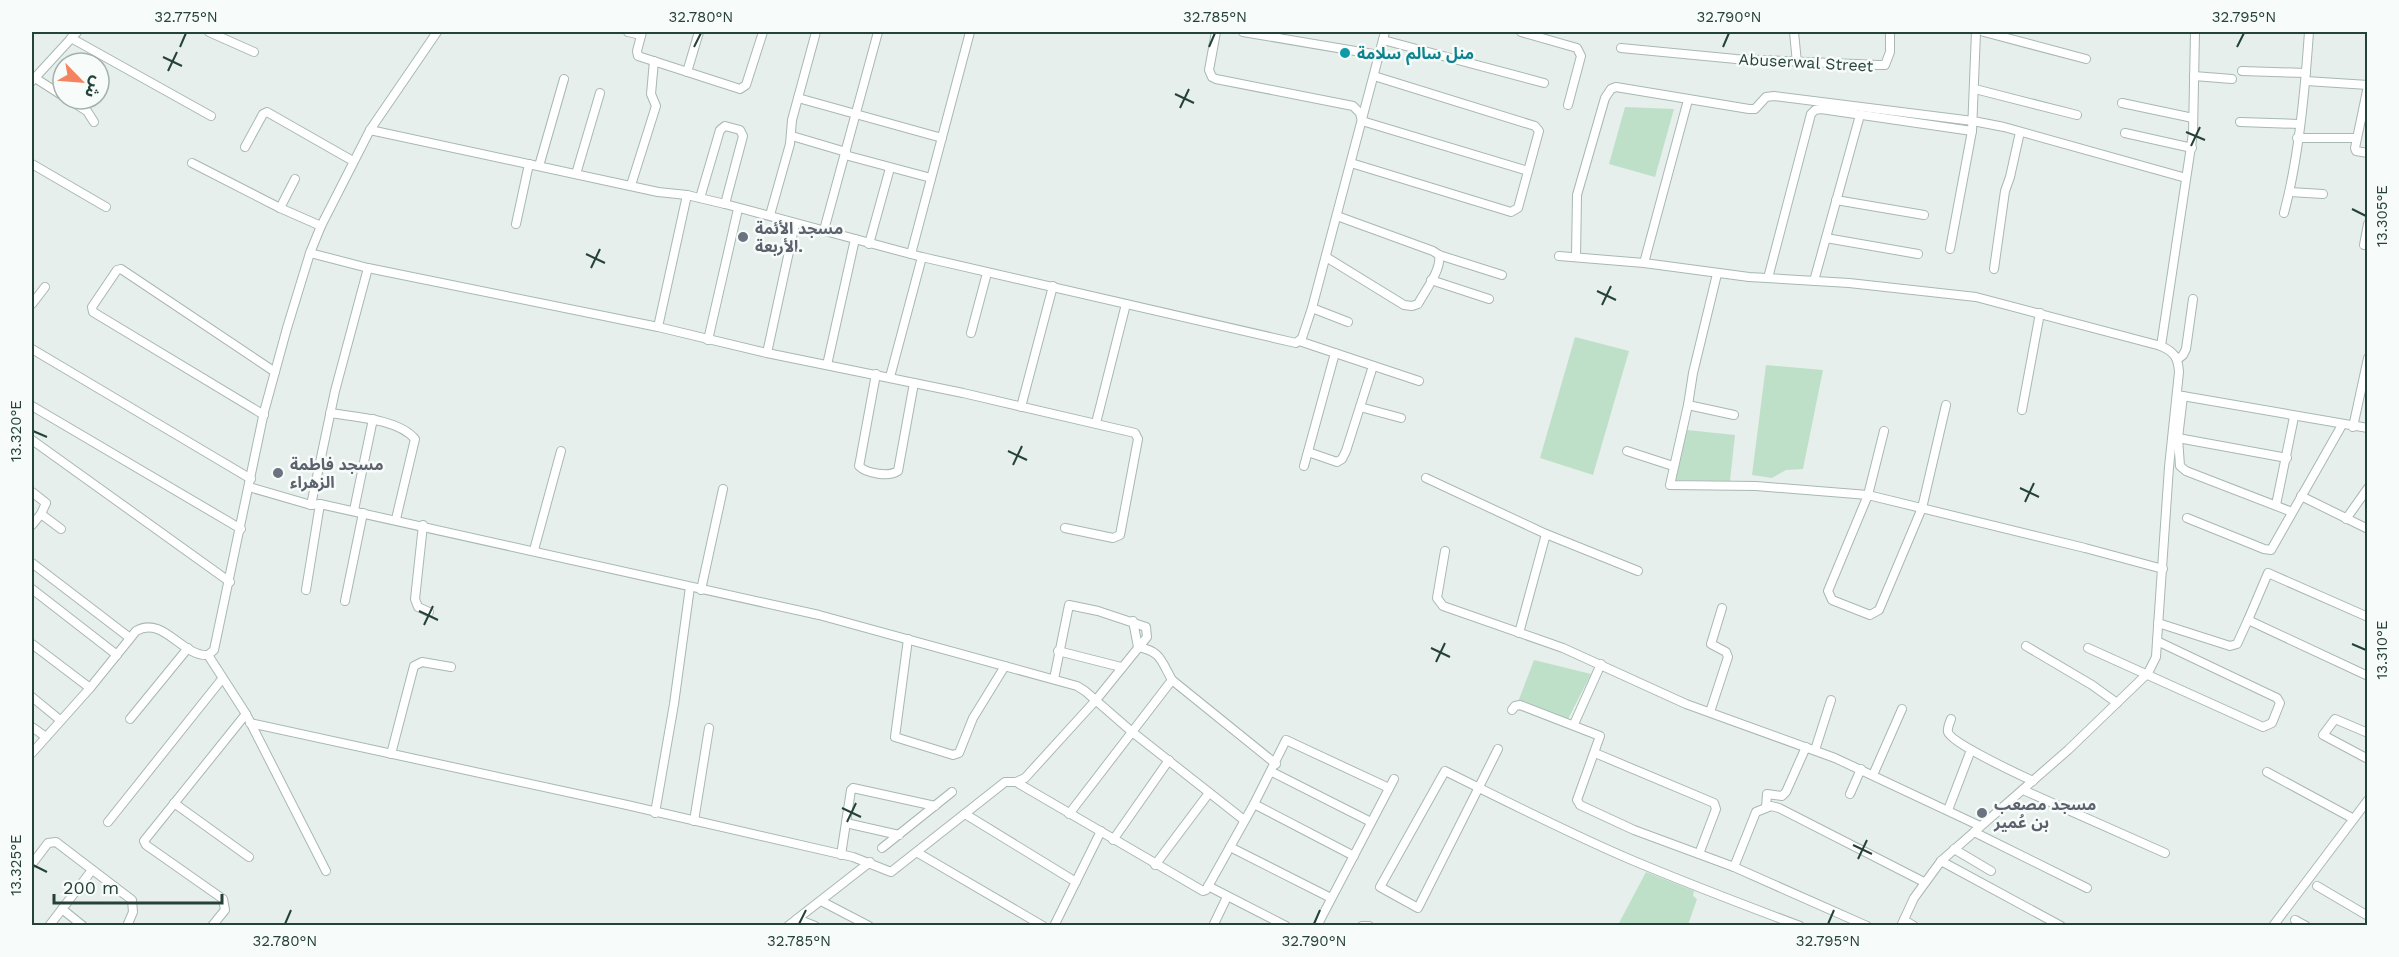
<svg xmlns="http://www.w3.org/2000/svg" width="2399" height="957" viewBox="0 0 2399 957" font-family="'Work Sans','Noto Sans Arabic',sans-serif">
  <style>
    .green { fill: #bfe0c8 }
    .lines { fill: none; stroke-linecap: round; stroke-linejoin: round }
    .minor-casing { stroke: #a8b8b2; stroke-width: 10 }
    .minor { stroke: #fff; stroke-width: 8 }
    .ticks { fill: none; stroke: #24423a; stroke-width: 2 }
    .culture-dot { fill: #0f9aa8; stroke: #f7fbf9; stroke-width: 2 }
    .worship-dot { fill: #6b7280; stroke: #f7fbf9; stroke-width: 2 }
    .labels { text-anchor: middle; stroke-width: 5; stroke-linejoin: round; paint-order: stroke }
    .culture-label { font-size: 16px; font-weight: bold; fill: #0d838f; stroke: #f7fbf9; text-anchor: start }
    .street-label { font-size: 16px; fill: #24423a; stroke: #f7fbf9 }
    .worship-label { font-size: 16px; font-weight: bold; fill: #5b616d; stroke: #f7fbf9; text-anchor: start }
    .neatline { fill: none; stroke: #24423a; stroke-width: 2 }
    .ticks-label { font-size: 15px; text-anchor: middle; fill: #24423a }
  </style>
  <rect width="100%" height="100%" fill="#e6efeb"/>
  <g class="green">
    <polygon points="1625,107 1674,109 1655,177 1609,164"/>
    <polygon points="1575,337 1629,351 1593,475 1540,458"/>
    <polygon points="1766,365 1823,370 1803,469 1786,470 1772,478 1752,475"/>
    <polygon points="1687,430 1735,435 1730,481 1674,480"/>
    <polygon points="1534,660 1591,674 1568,719 1518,702"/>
    <polygon points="1646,872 1694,891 1693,896 1697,899 1688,925 1618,925"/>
  </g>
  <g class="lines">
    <g class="minor-casing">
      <g id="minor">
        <polyline points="209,32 254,52"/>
        <polyline points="628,32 641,35"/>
        <polyline points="642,32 637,51 638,56 740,89 746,85 763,32"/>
        <polyline points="1216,32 1209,70 1212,77 1216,79 1353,106 1360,113 1362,121 1528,171"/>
        <polyline points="1243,32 1379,55"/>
        <polyline points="1521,32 1577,48 1581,56 1568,105"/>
        <polyline points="1794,32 1797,63"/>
        <polyline points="1984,32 2086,59"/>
        <polyline points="71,38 211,116"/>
        <polyline points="1383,40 1544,83"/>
        <polyline points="1621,48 1736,59 1879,65 1885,65 1890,52 1890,32"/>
        <polyline points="2242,71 2306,73"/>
        <polyline points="687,72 699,32"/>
        <polyline points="32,76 63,96"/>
        <polyline points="2194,76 2232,79"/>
        <polyline points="32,81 77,32"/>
        <polyline points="2306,81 2368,85"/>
        <polyline points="2368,86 2355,148 2356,151 2368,153"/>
        <polyline points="1975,89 2077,115"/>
        <polyline points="798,98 942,138"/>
        <polyline points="68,99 87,111 94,122"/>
        <polyline points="2122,103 2193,118"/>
        <polyline points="2240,122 2299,124"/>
        <polyline points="370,130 658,192 687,195 725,204 922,257 1296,343 1302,338 1312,308 1385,32"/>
        <polyline points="2125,133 2192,148"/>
        <polyline points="792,136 846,152"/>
        <polyline points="2297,138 2355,138"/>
        <polyline points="245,147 263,114 267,112 353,161"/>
        <polyline points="845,155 931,178"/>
        <polyline points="192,163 280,208 321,226"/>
        <polyline points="1351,163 1511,212 1518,208 1539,131 1535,126 1374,76"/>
        <polyline points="32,164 106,207"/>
        <polyline points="539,166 564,79"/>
        <polyline points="576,174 600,93"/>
        <polyline points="631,185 656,106 651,94 654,61"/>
        <polyline points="2290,192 2323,194"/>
        <polyline points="700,198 720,130 725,126 740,130 743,136 725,204"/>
        <polyline points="1836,200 1924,215"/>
        <polyline points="280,208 295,179"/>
        <path d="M2284 213C2299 157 2305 89 2309 32"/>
        <polyline points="770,215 790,144 792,120 816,32"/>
        <polyline points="1337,216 1433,251 1439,255 1502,275"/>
        <polyline points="516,224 529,164"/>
        <polyline points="824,230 878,32"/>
        <polyline points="1826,238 1918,254"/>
        <polyline points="869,244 890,168"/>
        <polyline points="2364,245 2368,224"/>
        <polyline points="1950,249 1972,131 1976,32"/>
        <polyline points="310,253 368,268 658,327 767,353 963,393 1135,433 1138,439 1120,535 1113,538 1065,528"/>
        <polyline points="911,254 970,32"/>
        <path d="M1559 256 1644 263 1749 277 1849 283 1976 297 2161 346C2174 352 2178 357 2179 372L2169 467 2157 641 2156 657 2148 673 2068 750 1941 861 1914 898 1901 926"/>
        <path d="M1326 257 1404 305 1412 306 1418 304C1425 291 1442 269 1439 255"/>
        <polyline points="1576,257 1577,195 1605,98 1611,89 1616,87 1749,109 1755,109 1766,97 1774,96 1973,121 2004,127 2186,178"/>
        <polyline points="1644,263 1688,100"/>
        <polyline points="1994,269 2005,191 2010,177 2020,132"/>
        <polyline points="1768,278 1811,114 1815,110 1821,109 1972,131"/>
        <polyline points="1431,280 1489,299"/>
        <polyline points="1814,281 1860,115"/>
        <polyline points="32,304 45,287"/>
        <polyline points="1312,308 1348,322"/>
        <polyline points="658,327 687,195"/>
        <polyline points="971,333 987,273"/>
        <polyline points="708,340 738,209"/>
        <polyline points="1299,341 1419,381"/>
        <polyline points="2161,346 2193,133 2195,32"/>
        <polyline points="32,349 251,479"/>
        <polyline points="767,353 795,224"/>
        <polyline points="2178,359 2183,355 2186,349 2193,299"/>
        <polyline points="827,365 855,239"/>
        <path d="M876 374 860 461 859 466C867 474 889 477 898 471L914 383"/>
        <polyline points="890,377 922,257"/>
        <polyline points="2177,395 2368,428"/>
        <polyline points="2183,396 2178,438 2180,466 2186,471 2292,512"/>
        <polyline points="1688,405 1693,373 1717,274"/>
        <polyline points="32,406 241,529"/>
        <polyline points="1021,407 1053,286"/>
        <polyline points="1360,407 1401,418"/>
        <polyline points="2022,410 2040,313"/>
        <path d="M330 413C355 417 398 419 415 439L396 519"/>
        <polyline points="264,415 93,312 92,307 117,270 121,269 275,372"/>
        <polyline points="1734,415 1688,405 1670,485 1756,486 1868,495 2085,548 2163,569"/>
        <polyline points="1096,423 1126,304"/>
        <polyline points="2353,427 2368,358"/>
        <polyline points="1884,431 1868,495 1828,591 1832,600 1870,615 1879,610 1922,508 1946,405"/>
        <polyline points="2178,438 2287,458"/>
        <polyline points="32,440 230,582"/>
        <polyline points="1627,451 1673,466"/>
        <polyline points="1308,452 1337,462 1342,459 1346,451 1373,366"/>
        <polyline points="1304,466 1335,353"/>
        <polyline points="1426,478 1546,534 1519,633"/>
        <polyline points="249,487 311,505 320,504 819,615 1077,686 1085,691 1131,731 1244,820"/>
        <polyline points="32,492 46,503 41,514"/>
        <polyline points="2301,496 2368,529"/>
        <polyline points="311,505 335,391 368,268"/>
        <polyline points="2276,505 2294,417"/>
        <polyline points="354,510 373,419"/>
        <polyline points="2187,518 2264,549 2271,550 2342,425"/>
        <polyline points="2346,519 2368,488"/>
        <polyline points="32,525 41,514 61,529"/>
        <polyline points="423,525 415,599 418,607 429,612"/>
        <polyline points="1546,534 1638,571"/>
        <polyline points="534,550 561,451"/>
        <polyline points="1445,551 1437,598 1443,606 1563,648 1686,704 1835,758 1980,826"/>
        <polyline points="32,563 130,638"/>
        <polyline points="32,589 117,655"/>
        <polyline points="306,590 320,504"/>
        <polyline points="701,590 723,489"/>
        <polyline points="345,601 363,513"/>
        <polyline points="2368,617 2268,573 2248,620 2368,676"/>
        <polyline points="1133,621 1138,647"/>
        <polyline points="2158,623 2230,646 2237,644 2248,620"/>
        <polyline points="908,639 895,737 953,755 959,753 973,718 1005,666"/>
        <polyline points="32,644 90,688"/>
        <polyline points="2026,646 2092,685 2117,703"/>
        <path d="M1138 647C1161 651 1161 661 1172 680"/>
        <polyline points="2088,648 2263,727 2272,723 2280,703 2277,698 2157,641"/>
        <polyline points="1058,651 1121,667"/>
        <polyline points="208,655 246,714 326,871"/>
        <polyline points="32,697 60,720"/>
        <polyline points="1512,710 1515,706 1520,705 1600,736 1577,800 1580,805 1634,830 1734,867 1867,926"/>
        <polyline points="1710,712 1728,657 1726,652 1711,644 1722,608"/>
        <polyline points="130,719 188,648"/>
        <path d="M1951 719C1950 722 1947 728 1948 732 1951 743 2020 775 2033 781"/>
        <polyline points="250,723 627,805 853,857 891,872 1005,782 1016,782 1025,778 1096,700 1147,637 1146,627 1098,611 1069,605 1054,679"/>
        <polyline points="1574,724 1601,664"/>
        <polyline points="32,727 46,737"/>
        <polyline points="2368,733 2335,719 2323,735 2368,759"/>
        <path d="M1498 749 1475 795 1418 908 1380 887 1445 771C1508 802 1570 834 1634 861 1689 884 1744 905 1800 926"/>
        <polyline points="1815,750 1831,700"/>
        <path d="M32 753 90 688 136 631C163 615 182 657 208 655L214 650 264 412 287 328 310 253 321 226 370 130 437 32"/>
        <polyline points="1595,753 1714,803 1716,809 1699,854"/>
        <polyline points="391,754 414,666 422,662 451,667"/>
        <polyline points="1272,772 1371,822"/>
        <polyline points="2267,772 2352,818"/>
        <polyline points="1873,775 1902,709"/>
        <polyline points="1016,782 1203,891 1206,890 1254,804 1286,740 1389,788"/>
        <polyline points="2023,790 2165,853"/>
        <polyline points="1850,794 1861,769"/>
        <polyline points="174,803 249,857"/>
        <polyline points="1254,804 1354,856"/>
        <polyline points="1766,807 1767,794 1782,796 1786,792 1806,747"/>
        <polyline points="1948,810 1971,750"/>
        <polyline points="655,813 674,704 690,587"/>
        <polyline points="965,814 1076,882"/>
        <polyline points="1069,814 1172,680 1276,764"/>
        <polyline points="694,821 709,728"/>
        <polyline points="108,822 222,679"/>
        <polyline points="846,823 899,835"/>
        <polyline points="1974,832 2087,888"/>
        <polyline points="1113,840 1169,760"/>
        <polyline points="1230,847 1331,898"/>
        <polyline points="882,848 952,792"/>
        <polyline points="1954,849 1991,871"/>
        <polyline points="918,853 1043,926"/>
        <polyline points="841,855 851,790 853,788 935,806"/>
        <polyline points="1941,861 2061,926"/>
        <polyline points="32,864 48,843 56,842 132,900 133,912 127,926"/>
        <polyline points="1155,865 1209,793"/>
        <polyline points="1734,867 1756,812 1771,806 1779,808 1924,882"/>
        <polyline points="1208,886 1286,926"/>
        <polyline points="2317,886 2368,916"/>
        <polyline points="821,901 869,926"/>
        <polyline points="62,909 83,926"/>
        <polyline points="797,919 815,926"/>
        <polyline points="1904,920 1914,926"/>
        <polyline points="2295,920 2306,926"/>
        <polyline points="49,926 92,870"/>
        <polyline points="212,926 225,910 223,899 146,845 144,841 246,714"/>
        <polyline points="788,926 870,862"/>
        <polyline points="1054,926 1101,831"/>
        <polyline points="1213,926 1227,897"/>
        <polyline points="1317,926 1394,779"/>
        <polyline points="1362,926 1369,926"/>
        <polyline points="2273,926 2368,800"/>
      </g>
    </g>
    <use href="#minor" class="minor"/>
  </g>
  <path class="ticks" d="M180 47 186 33M694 47 701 33M1209 47 1215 33M1723 47 1729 33M2237 47 2244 33M163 57 182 66M168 71 177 52M1175 94 1194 103M1180 108 1189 89M2186 132 2205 140M2191 146 2200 127M2352 209 2366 216M586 254 605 263M591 268 600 249M1597 291 1616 300M1602 305 1611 286M33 431 47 437M1008 451 1027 460M1013 465 1022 446M2020 488 2039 497M2025 502 2034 483M419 611 438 620M424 625 433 606M2352 644 2366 650M1431 648 1450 657M1436 662 1445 643M842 808 861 817M847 822 856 803M1853 845 1872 854M1858 859 1867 840M33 865 47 872M285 924 291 910M799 924 806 910M1314 924 1320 910M1828 924 1834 910"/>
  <circle class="culture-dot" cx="1345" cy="53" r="6"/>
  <g class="worship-dot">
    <circle cx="743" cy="237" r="6"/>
    <circle cx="278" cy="473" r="6"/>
    <circle cx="1982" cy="813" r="6"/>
  </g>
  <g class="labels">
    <g class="culture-label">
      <text x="1357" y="59">منل سالم سلامة</text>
    </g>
    <g class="street-label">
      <text transform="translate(1806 62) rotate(3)" y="6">Abuserwal Street</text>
    </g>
    <g class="worship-label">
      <text x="755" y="234">مسجد الأئمة<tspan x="755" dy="18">الأربعة.</tspan></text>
      <text x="290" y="470">مسجد فاطمة<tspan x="290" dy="18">الزهراء</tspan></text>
      <text x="1994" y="810">مسجد مصعب<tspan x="1994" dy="18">بن عُمير</tspan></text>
    </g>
  </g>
  <rect width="2399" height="957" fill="none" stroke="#f7fbf9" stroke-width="66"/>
  <g transform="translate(81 81) rotate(115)"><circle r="28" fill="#f7fbf9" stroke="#a3b1ad" stroke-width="1.5"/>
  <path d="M0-4.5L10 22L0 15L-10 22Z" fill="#f4845f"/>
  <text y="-9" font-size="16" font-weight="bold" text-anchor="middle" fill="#24423a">ش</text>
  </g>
  <path d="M54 894v9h168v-9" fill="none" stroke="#24423a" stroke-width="3"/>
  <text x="63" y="894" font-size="18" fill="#24423a" stroke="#f7fbf9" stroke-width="4.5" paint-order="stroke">200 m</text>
  <rect x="33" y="33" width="2333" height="891" class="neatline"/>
  <g class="ticks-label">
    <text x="186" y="22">32.775°N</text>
    <text x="701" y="22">32.780°N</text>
    <text x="1215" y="22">32.785°N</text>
    <text x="1729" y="22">32.790°N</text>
    <text x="2244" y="22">32.795°N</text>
    <text transform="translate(2382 216) rotate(-90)" y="5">13.305°E</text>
    <text transform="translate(16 431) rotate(-90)" y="5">13.320°E</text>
    <text transform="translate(2382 650) rotate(-90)" y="5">13.310°E</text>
    <text transform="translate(16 865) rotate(-90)" y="5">13.325°E</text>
    <text x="285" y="946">32.780°N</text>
    <text x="799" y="946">32.785°N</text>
    <text x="1314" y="946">32.790°N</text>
    <text x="1828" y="946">32.795°N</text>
  </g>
</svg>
